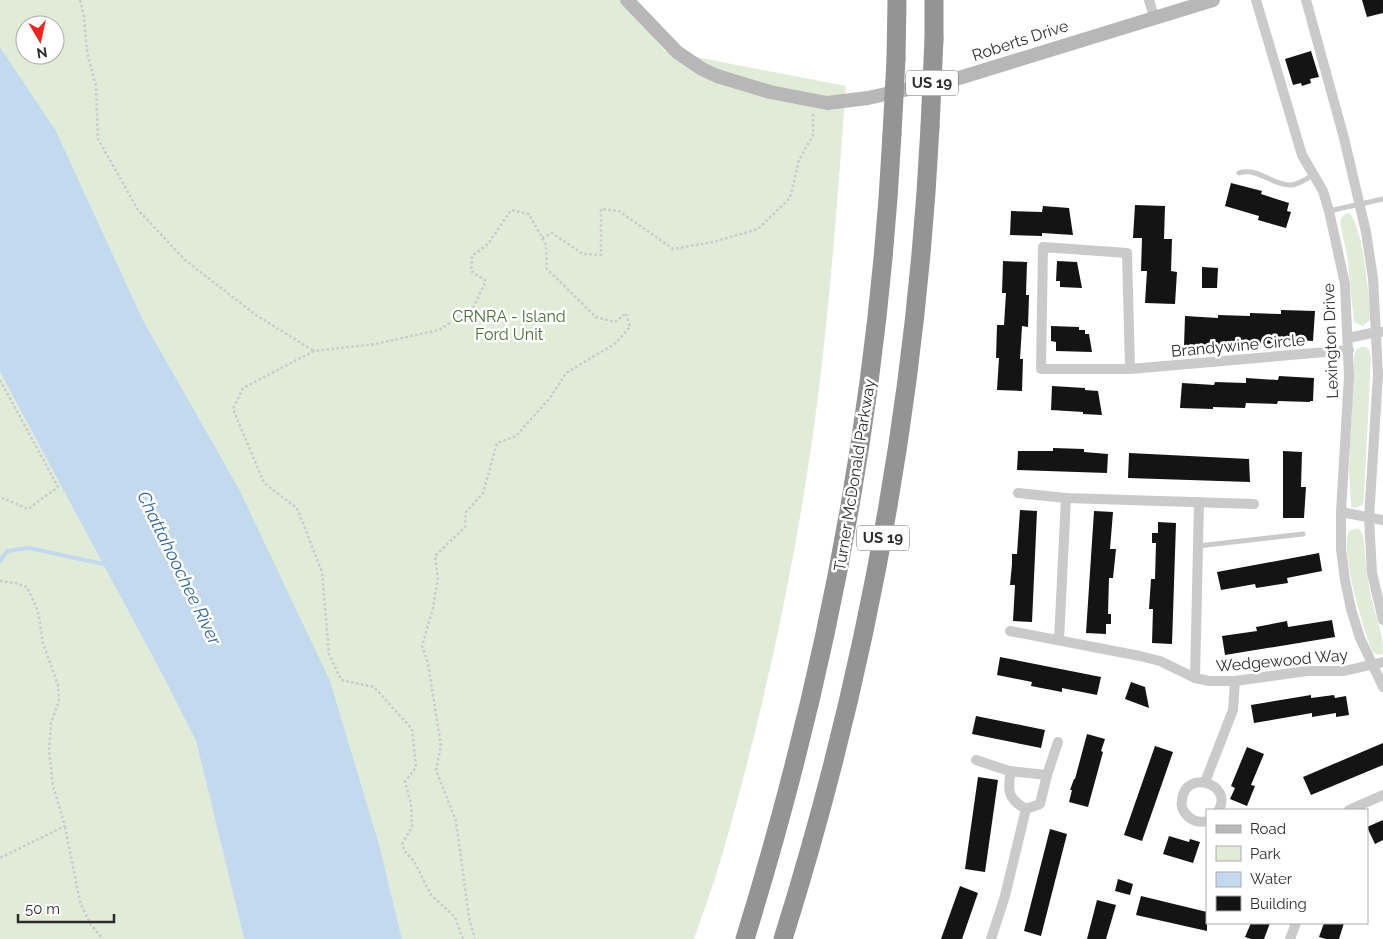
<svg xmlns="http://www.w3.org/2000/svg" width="1383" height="939" viewBox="0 0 1383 939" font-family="Raleway,sans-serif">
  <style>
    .green { fill: #e1ecd8; fill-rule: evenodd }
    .water { fill: #c2d9ee }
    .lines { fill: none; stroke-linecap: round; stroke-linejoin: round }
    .stream { stroke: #c2d9ee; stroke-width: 4 }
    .building { fill: #141414 }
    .path { stroke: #cacaca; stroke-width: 2.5; stroke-dasharray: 2.5 2.5; stroke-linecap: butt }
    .lane { stroke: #cacaca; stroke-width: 5 }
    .street { stroke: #cacaca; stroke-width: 10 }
    .secondary { stroke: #b7b7b7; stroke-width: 14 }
    .highway { stroke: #949494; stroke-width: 19 }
    .highway-bridge { stroke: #949494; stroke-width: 19 }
    .labels { text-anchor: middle; stroke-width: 5; stroke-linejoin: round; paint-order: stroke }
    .shield { fill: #fff; stroke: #6c6c6c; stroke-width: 1 }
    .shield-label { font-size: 15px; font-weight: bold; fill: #2d2d2d }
    .street-label { font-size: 16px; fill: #2d2d2d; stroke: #fff }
    .park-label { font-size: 16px; fill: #4a6c36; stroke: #fff }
    .water-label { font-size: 18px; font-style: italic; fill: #336696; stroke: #fff }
  </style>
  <rect width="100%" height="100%" fill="#fff"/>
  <g class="green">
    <path d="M0 0H622L665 51 846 86C836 218 827 351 806 481 786 607 758 730 723 852 715 881 704 910 694 939H402L380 848 238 487 143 320 56 131 0 47ZM25 25H55V55H25Z"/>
    <path d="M1349 213C1363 225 1370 300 1370 320L1363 326 1354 322 1347 255 1340 223 1341 218 1345 214Z"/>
    <polygon points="1361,347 1366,347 1370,351 1371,359 1364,497 1363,505 1354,508 1351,506 1349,468 1354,357 1356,350"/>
    <polygon points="0,372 163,676 196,741 244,939 0,939"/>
    <path d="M1358 528C1365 534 1364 544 1365 554 1367 569 1368 585 1372 600 1377 621 1383 632 1383 654 1379 656 1375 654 1372 651 1364 629 1339 551 1349 531Z"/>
  </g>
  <polygon class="water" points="0,47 56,131 143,320 238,487 330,681 380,848 402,939 244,939 196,741 163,676 0,372"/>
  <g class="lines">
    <polyline class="stream" points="0,561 7,551 29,548 108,565"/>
  </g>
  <g class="building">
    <polygon points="1362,0 1383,0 1383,13 1367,17"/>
    <polygon points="1311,51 1319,77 1310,79 1311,83 1302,86 1301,83 1293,85 1285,59"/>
    <polygon points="1231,183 1262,191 1261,194 1289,203 1287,211 1291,212 1286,228 1258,220 1259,216 1225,206"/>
    <polygon points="1135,205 1165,206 1164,239 1172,239 1171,271 1177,272 1175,304 1145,303 1147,271 1141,271 1142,238 1133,238"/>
    <polygon points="1043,206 1069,208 1073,235 1042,233 1042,236 1010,235 1011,211 1042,212"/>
    <polygon points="1003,261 1027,262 1026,295 1029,295 1028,327 1022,326 1020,359 1023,359 1022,391 997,390 999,358 996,358 997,325 1004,325 1006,293 1002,293"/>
    <polygon points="1057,261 1077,262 1082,288 1060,287 1060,281 1056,281"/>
    <polygon points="1202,267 1218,268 1217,288 1202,288"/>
    <polygon points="1281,310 1315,311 1313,341 1281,339 1280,344 1248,343 1248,346 1216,345 1216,348 1184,346 1185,316 1218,318 1218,315 1250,316 1250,313 1281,314"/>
    <polygon points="1051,326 1079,327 1079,330 1085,330 1085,334 1089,334 1092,352 1056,351 1056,342 1051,341"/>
    <polygon points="1279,376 1314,378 1313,401 1310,401 1310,402 1278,401 1277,404 1246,403 1245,408 1213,407 1213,409 1180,408 1182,383 1214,385 1215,382 1246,383 1246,378 1278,380"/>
    <polygon points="1052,386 1085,388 1085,390 1098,391 1102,415 1083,414 1083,412 1051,410"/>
    <polygon points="1053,448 1084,449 1084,452 1108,454 1107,473 1017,470 1018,451 1053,451"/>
    <polygon points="1283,451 1302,452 1301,487 1306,487 1304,518 1283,518"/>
    <polygon points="1129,453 1249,459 1250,482 1128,478"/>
    <polygon points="1020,510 1037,511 1032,622 1013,621 1015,585 1010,585 1012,564 1012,554 1017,554"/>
    <polygon points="1094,511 1113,512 1110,549 1116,549 1113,578 1109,578 1108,614 1111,614 1111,624 1106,624 1106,634 1086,633"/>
    <polygon points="1158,522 1176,523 1172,644 1152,643 1153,609 1149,609 1151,579 1155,579 1156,543 1152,543 1152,533 1158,533"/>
    <polygon points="1319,553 1322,571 1287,578 1288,583 1256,588 1255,584 1221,590 1217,572"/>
    <polygon points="1332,620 1335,637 1225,655 1222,636 1257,631 1256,627 1287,621 1288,627"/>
    <polygon points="1000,657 1101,677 1097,695 1062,688 1062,692 1031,686 1032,682 997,675"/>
    <polygon points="1131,682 1145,687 1149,708 1125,699"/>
    <polygon points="1311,695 1311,698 1334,695 1335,698 1346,696 1349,715 1336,717 1336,713 1312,717 1312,713 1254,723 1251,705"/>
    <polygon points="976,716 1045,730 1041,748 972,734"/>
    <polygon points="1087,734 1105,739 1101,751 1103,752 1088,807 1069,802 1072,790 1070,790 1074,779 1075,779"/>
    <polygon points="1383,743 1383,765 1311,795 1303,777"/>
    <polygon points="1155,746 1173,752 1142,841 1124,835"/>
    <polygon points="1247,747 1264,754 1251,785 1255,786 1247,806 1230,799 1235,788 1231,786"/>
    <polygon points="978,777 998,780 985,872 965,869"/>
    <polygon points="1383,820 1383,840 1375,844 1367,827"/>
    <polygon points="1050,829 1067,834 1041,936 1024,931"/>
    <polygon points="1169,836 1189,842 1190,839 1200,842 1193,863 1163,854"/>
    <polygon points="1118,879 1133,884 1130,895 1115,891"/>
    <polygon points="960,886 978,893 962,939 941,939"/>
    <polygon points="1141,896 1207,912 1207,931 1136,915"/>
    <polygon points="1097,900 1116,905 1106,939 1087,939"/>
    <polygon points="1251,923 1270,923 1264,939 1251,939 1245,937"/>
    <polygon points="1324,923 1344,923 1339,939 1326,939 1319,937"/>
  </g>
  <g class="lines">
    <g class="path">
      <polyline points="80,0 84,17 87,52 96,86 98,139 138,210 185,260 256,315 314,351"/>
      <polyline points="542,238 552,233 583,254 601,255 601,209 619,211 673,249 713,242 758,229 790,198 799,160 813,135 813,112"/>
      <polyline points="0,380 58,487 28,509 0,497"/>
      <polyline points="0,581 15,583 27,587 38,611 43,643 58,685 59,701 51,723 49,750 53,786 65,826 0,858"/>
      <polyline points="65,827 80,902 91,925 103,939"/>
      <polyline points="463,939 455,917 431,895 414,861 406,853 402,844 412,827 411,804 405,782 416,767 412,729 374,687 341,680 329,654 322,572 297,508 264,483 233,409 243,388 314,351 375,344 439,330 473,308 486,281 471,271 472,256 488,244 511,210 529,214 546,245 547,269 596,317 615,322 626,313 630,327 616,343 566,373 550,398 516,436 497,443 483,493 466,512 465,527 435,556 438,578 433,608 422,646 428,663 441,746 436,770 456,821 469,918 475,939"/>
    </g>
    <g class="lane">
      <path d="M1239 173C1258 167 1273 186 1292 185 1300 184 1306 179 1313 175"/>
      <polyline points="1329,211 1383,199"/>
      <polyline points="1198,546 1303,534"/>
    </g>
    <g class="street">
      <polyline points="1149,0 1154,17"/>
      <polyline points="1256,0 1302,155 1323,191 1329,211 1345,284 1349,376 1341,512 1341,549 1345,580 1351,609 1360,638 1383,687"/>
      <polyline points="1306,0 1344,138 1366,232 1373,278 1378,375 1369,518 1372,573 1383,620"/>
      <polyline points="1348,338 1376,332 1383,332"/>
      <polyline points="1130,369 1041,369 1043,247 1127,253 1130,369 1349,350"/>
      <polyline points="1018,493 1066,498 1254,504"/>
      <polyline points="1341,512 1383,520"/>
      <polyline points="1010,631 1140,656 1160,661 1195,678 1209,681 1235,681 1307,671 1344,671 1383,662"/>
      <polyline points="1059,640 1066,498"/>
      <polyline points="1195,678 1199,502"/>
      <polyline points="976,760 1009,771 1047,775 1040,804 1026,809 1005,896 991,939"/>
      <path d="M1011 771C1007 791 1008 799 1026 809"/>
      <polyline points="1047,775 1058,742"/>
      <polyline points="1205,782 1233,710 1235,681"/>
      <polyline points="1349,810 1383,795"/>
      <path d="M1207 821C1199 823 1191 821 1186 814 1182 810 1181 805 1182 800 1185 769 1233 783 1219 810"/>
      <polyline points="1290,939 1296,923"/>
    </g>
    <polyline class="secondary" points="627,0 677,52 702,69 717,76 770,92 827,103 868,98 959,78 1213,0"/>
    <g class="highway">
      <polyline points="934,39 934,0"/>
      <polyline points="896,59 897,0"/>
      <path d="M745 939C826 677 878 408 892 134"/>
      <path d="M783 939C866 675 916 403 930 127"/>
    </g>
    <g class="highway-bridge">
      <polyline points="930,127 934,39"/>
      <polyline points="892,134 896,59"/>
    </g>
  </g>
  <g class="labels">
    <g class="shield">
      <rect x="906" y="70.5" width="52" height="25" rx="4"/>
      <rect x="857" y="525.5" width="52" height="25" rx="4"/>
    </g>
    <g class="shield-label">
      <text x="932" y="88">US 19</text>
      <text x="883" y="543">US 19</text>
    </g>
    <g class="street-label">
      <text transform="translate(1020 40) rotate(-18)" y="6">Roberts Drive</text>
      <text transform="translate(1330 341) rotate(-92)" y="6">Lexington Drive</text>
      <text transform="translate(1238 345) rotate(-5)" y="6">Brandywine Circle</text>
      <text transform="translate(854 475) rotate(-81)" y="6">Turner McDonald Parkway</text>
      <text transform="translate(1282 660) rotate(-5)" y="6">Wedgewood Way</text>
    </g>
    <g class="park-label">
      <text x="509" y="322">CRNRA - Island<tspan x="509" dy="18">Ford Unit</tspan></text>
    </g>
    <g class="water-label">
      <text transform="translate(179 568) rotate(64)" y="6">Chattahoochee River</text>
    </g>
  </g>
  <rect x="1206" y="809" width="162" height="115" fill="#ffffff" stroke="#ababab"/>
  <rect x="1216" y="825" width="25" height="8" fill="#b7b7b7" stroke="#ababab"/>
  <text x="1250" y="834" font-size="15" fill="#2d2d2d">Road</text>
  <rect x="1216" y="846" width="25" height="15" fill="#e1ecd8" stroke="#ababab"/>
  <text x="1250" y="859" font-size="15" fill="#2d2d2d">Park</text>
  <rect x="1216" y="872" width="25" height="15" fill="#c2d9ee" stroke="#ababab"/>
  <text x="1250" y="884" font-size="15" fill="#2d2d2d">Water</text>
  <rect x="1216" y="896" width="25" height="15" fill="#141414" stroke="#ababab"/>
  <text x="1250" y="909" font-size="15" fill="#2d2d2d">Building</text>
  <g transform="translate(40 40) rotate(171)"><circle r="24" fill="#ffffff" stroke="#ababab"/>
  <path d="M0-4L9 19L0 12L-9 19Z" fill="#f7211b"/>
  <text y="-8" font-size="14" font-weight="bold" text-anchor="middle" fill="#2d2d2d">N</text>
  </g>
  <path d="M18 914v8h96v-8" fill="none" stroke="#2d2d2d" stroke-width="2.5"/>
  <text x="25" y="914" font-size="15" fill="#2d2d2d" stroke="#ffffff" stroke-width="4" paint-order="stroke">50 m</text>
</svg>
